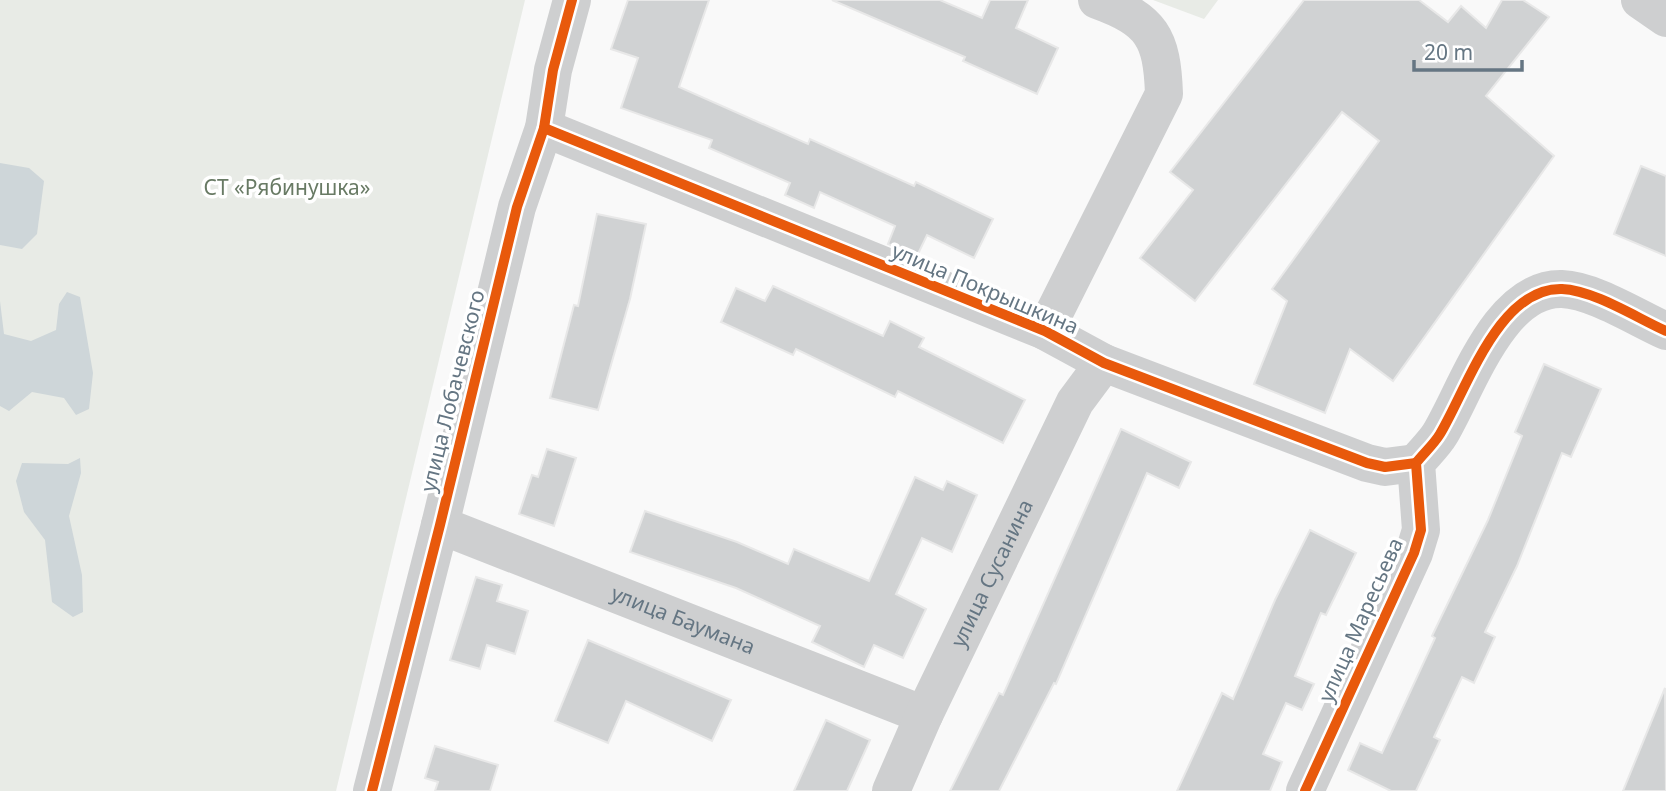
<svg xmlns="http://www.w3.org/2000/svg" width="1666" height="791" viewBox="0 0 1666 791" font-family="'Noto Sans',sans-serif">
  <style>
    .green { fill: #e8ebe6 }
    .water { fill: #ced6d9 }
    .building { fill: #d0d2d3; stroke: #e8e8e8; stroke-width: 2 }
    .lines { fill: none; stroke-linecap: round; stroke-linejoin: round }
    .minor { stroke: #cecfd0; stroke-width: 38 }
    .cycleway-casing { stroke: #fff; stroke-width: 15 }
    .cycleway { stroke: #e8590c; stroke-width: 10 }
    .labels { text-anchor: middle; stroke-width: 7; stroke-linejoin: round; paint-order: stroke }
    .park-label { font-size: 21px; fill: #687a64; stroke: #fff }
    .street-label { font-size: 21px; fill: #657683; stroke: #fff }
  </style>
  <rect width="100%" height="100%" fill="#f9f9f9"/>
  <g class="green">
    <polygon points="0,0 525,0 336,791 0,791"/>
    <polygon points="1153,0 1218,0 1204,19"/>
  </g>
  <g class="water">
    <polygon points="0,163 29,168 44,181 37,234 22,249 0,245"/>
    <polygon points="67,292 80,297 93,373 89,409 76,415 64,398 32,392 9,411 0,406 0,301 4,334 31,341 56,330 59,304"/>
    <polygon points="80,458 81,473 69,516 82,575 83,612 73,617 52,602 45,540 24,512 16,481 22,463 68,464"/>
  </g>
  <g class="building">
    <polygon points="628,0 709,0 679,87 808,144 810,139 914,186 916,182 993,219 974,258 927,235 917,256 888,244 895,226 820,192 814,208 785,195 790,183 709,148 712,140 621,108 638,58 611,49"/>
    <polygon points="832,0 940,0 982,18 990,0 1028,0 1016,28 1058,48 1037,94 963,61 965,57"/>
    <polygon points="1304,0 1419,0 1448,22 1461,6 1486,28 1502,0 1523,0 1549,17 1486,96 1554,156 1393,381 1350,349 1325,413 1254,384 1287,301 1272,289 1379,141 1342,112 1195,301 1140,258 1193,190 1170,172"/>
    <polygon points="1641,166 1666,176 1666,256 1614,234"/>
    <polygon points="597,214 646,224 630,299 598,410 550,398 574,305 578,306"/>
    <polygon points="773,286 883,336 890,321 924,338 919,347 1025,400 1003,443 898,391 895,397 796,349 793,355 721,322 736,288 765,301"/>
    <polygon points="1544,364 1601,389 1571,457 1562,453 1517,566 1485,632 1495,637 1474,683 1462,677 1434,737 1440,740 1416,791 1391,791 1348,770 1360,743 1382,753 1435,638 1432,636 1488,520 1522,436 1515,432"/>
    <polygon points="1121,429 1191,462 1179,488 1147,473 1056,684 1054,683 999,791 950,791 999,693 1003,695"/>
    <polygon points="547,449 576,458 554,526 519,514 532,475 538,477"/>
    <polygon points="915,477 943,490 947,481 977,495 952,552 922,538 896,594 926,609 903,658 874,645 864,667 812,642 820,626 736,588 630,552 645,511 737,542 788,564 794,549 869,581"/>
    <polygon points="1310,530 1356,553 1326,615 1321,613 1295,676 1314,684 1302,710 1286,703 1263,754 1282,762 1270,791 1177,791 1222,693 1233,699 1275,600"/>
    <polygon points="476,577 502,585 497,601 528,611 515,654 487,645 480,669 450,660"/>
    <polygon points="588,640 731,700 712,741 626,701 608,743 555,721"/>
    <polygon points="1665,688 1666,791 1623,791"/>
    <polygon points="826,720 870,740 847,791 794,791"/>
    <polygon points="435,746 498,765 490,791 435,791 438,782 425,778"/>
  </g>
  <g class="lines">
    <g class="minor">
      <polyline points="1640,0 1666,18"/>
      <polyline points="544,128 1045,331 1104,363 1367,463 1385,467 1416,463"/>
      <path d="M1045 331 1164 94C1162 37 1152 20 1097 0"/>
      <path id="s1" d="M440 525 924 715"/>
      <polyline points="372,791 440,525 517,207 544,128 553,70 572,0"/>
      <path id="s2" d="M891 791 924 715 1075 402 1104 363"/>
      <path d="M1305 791 1414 553 1421 530 1416 463C1424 453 1434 444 1440 434 1467 389 1499 287 1562 289 1593 290 1637 318 1666 331"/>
    </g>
    <g class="cycleway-casing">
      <g id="cycleway">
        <polyline points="544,128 1045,331 1104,363 1367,463 1385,467 1416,463"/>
        <polyline points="372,791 440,525 517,207 544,128 553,70 572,0"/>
        <path d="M1305 791 1414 553 1421 530 1416 463C1424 453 1434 444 1440 434 1467 389 1499 287 1562 289 1593 290 1637 318 1666 331"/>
      </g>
    </g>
    <use href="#cycleway" class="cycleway"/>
  </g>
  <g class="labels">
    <g class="park-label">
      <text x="287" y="195">СТ «Рябинушка»</text>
    </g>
    <g class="street-label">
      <text transform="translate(985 289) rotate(23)" y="7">улица Покрышкина</text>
      <text transform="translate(453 391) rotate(-76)" y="7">улица Лобачевского</text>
      <text dy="7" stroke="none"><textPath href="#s2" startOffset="240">улица Сусанина</textPath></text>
      <text dy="7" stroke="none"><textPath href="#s1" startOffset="261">улица Баумана</textPath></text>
      <text transform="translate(1361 620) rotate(-66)" y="7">улица Маресьева</text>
    </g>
  </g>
  <path d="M1414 60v10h108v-10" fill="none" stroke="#657683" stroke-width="3.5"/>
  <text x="1424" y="60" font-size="21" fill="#657683" stroke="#ffffff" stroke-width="5" paint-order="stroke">20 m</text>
</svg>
